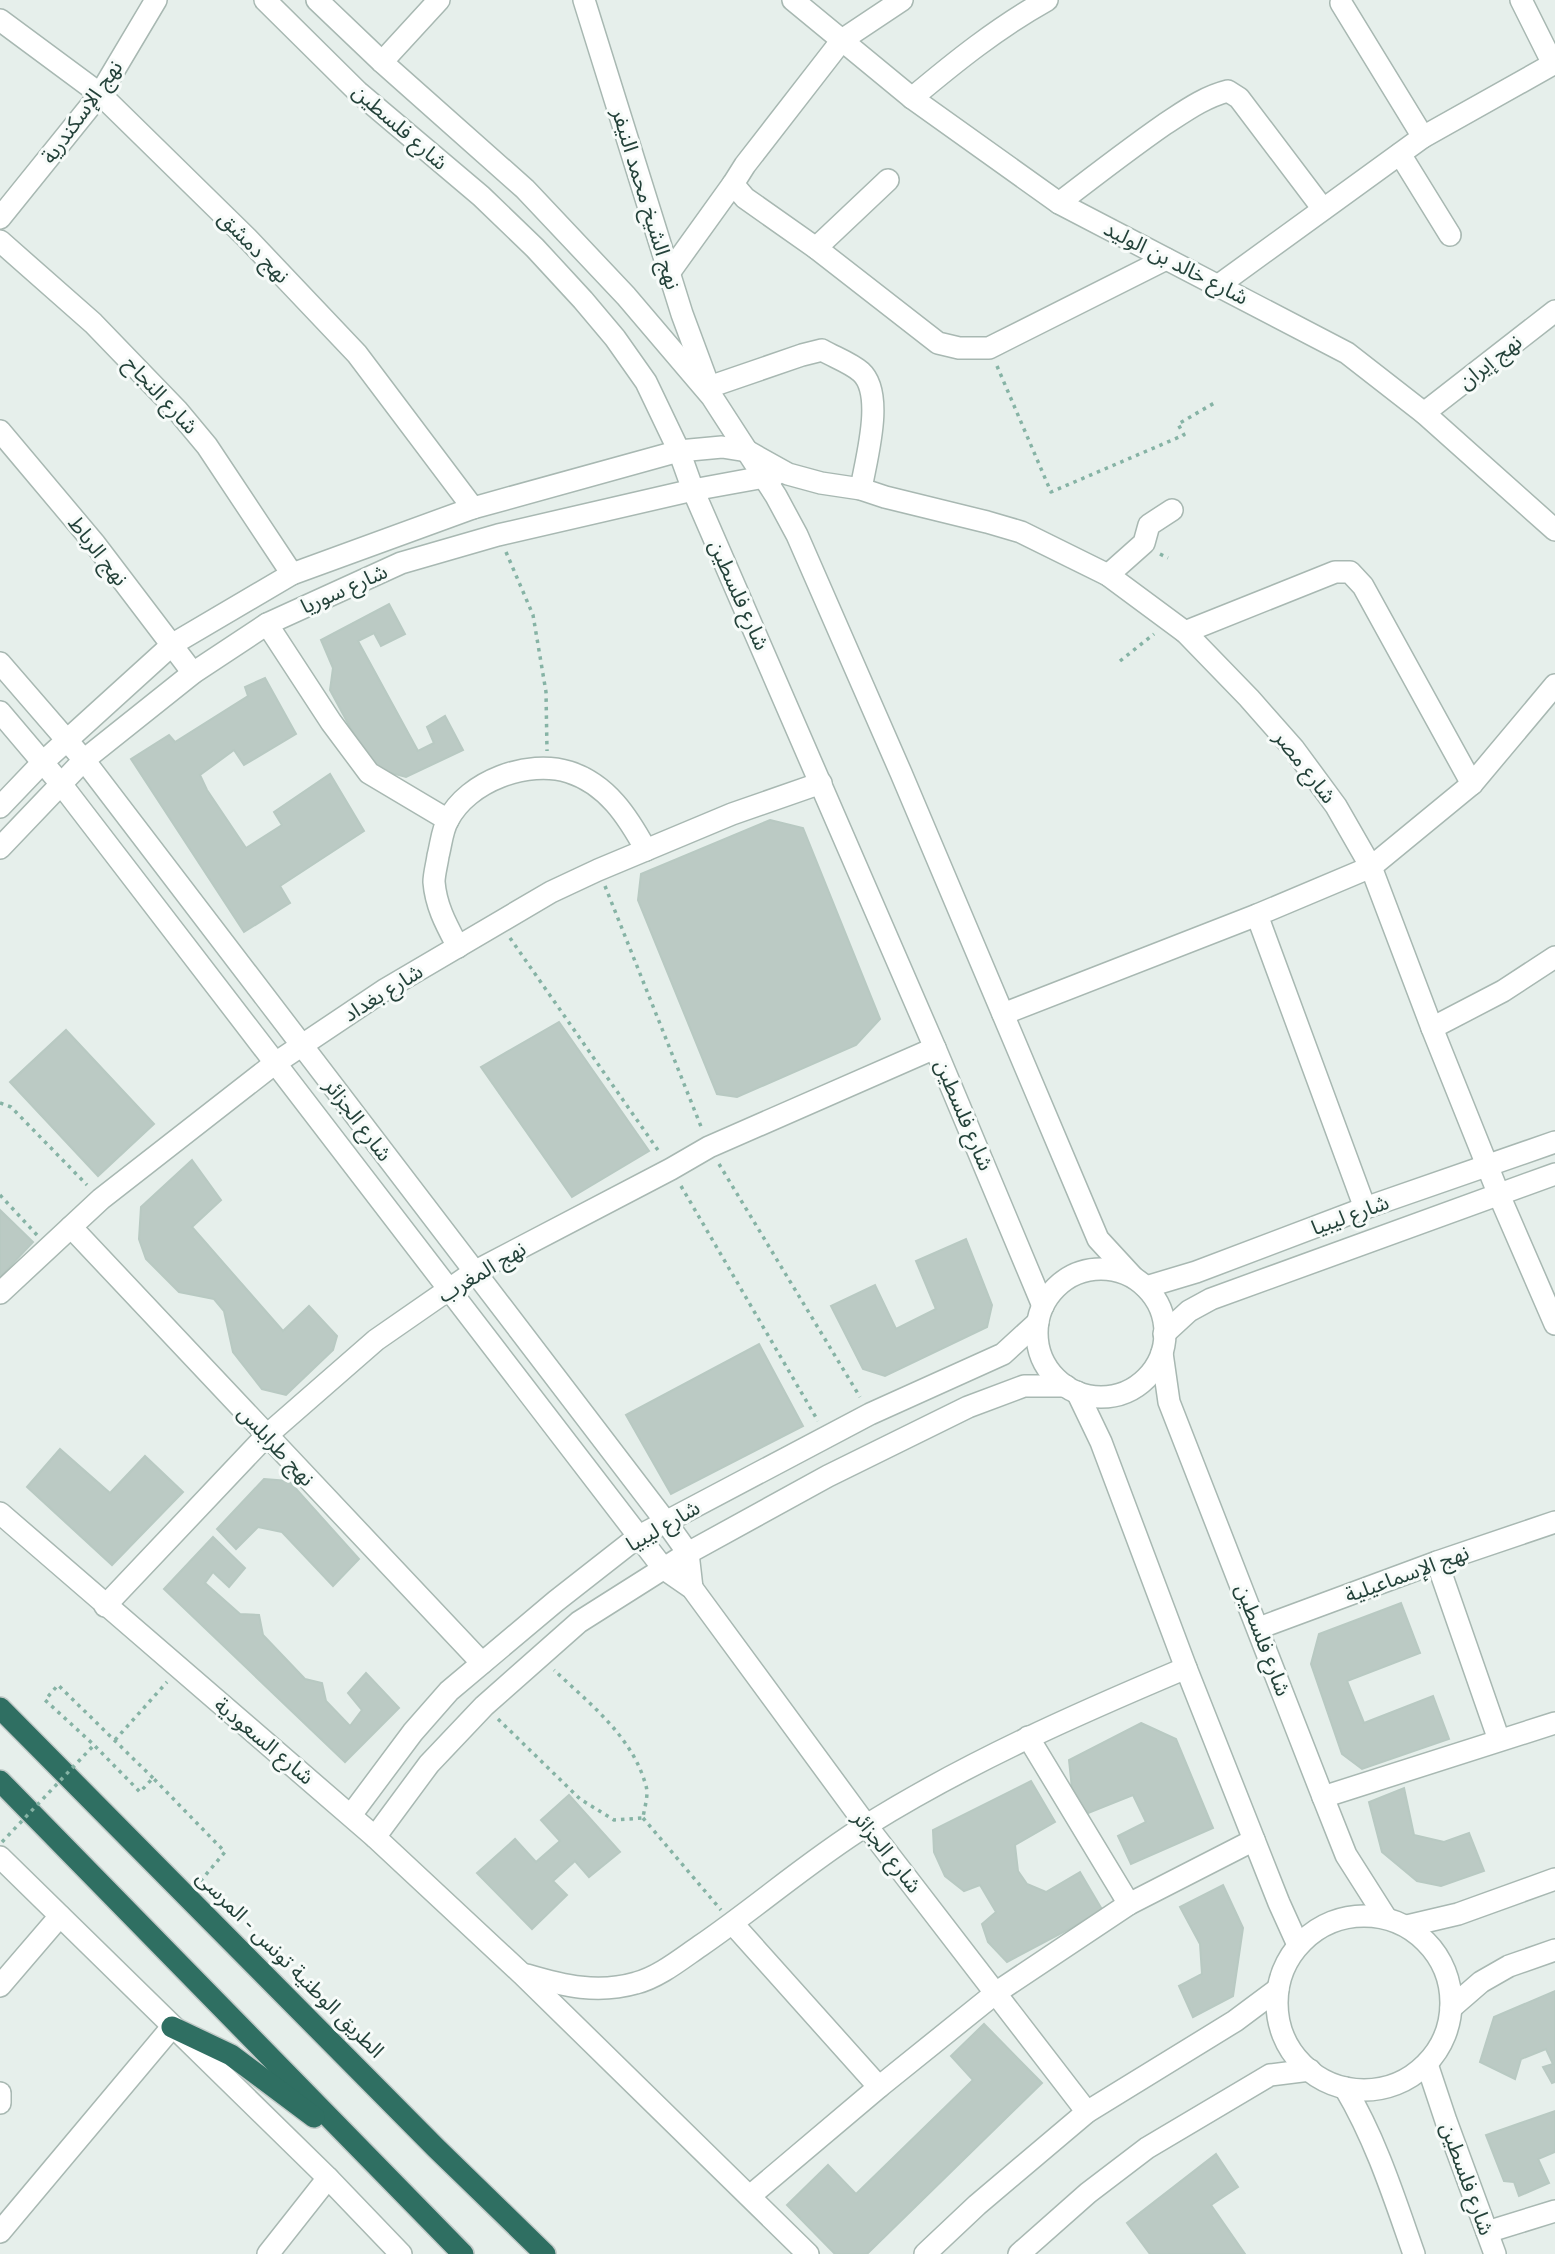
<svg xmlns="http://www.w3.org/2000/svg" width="1555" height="2254" viewBox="0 0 1555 2254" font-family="'Noto Sans','Noto Sans Arabic',sans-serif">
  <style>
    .building { fill: #bbcac4; stroke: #b8c9c2; stroke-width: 2 }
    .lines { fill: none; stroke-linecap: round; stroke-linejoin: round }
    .minor-casing { stroke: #a8b8b2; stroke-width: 24 }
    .highway-casing { stroke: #c2cac8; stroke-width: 24 }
    .path { stroke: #86b3a5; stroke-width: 3.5; stroke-dasharray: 3.5 5; stroke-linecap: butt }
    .minor { stroke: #fff; stroke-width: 21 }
    .highway { stroke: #2f6f62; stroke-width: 21 }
    .path-bridge { stroke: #86b3a5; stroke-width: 3.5; stroke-dasharray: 3.5 5; stroke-linecap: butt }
    .labels { text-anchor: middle; stroke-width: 6; stroke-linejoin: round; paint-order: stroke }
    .street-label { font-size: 21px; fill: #24423a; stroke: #f7fbf9 }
  </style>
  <rect width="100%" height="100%" fill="#e6efeb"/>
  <g class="building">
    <polygon points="389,604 405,634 381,646 374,633 358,641 418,751 434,743 427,727 445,716 463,750 406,777 372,768 330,690 333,668 321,640"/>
    <polygon points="265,678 296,734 244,765 234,750 200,775 207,790 246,848 282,825 274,812 330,774 364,831 280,886 290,903 244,932 131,759 169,735 175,742 248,696 245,687"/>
    <polygon points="770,820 803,828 880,1019 856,1045 737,1097 717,1094 638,900 641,874"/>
    <polygon points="559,1022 649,1151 572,1197 481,1067"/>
    <polygon points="66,1030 154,1124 98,1176 10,1082"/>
    <polygon points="192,1160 221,1200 192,1227 283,1331 309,1306 337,1336 333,1350 286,1395 262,1389 233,1352 224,1311 214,1299 179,1292 146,1259 139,1239 141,1207"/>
    <polygon points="0,1210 33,1242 0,1277"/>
    <polygon points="966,1239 992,1305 987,1327 885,1376 863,1369 831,1306 875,1285 896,1329 936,1309 916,1261"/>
    <polygon points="759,1344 803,1426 671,1494 626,1415"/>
    <polygon points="60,1449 110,1493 145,1456 183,1492 112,1565 27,1487"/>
    <polygon points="264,1479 289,1481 359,1559 333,1586 282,1532 258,1527 236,1549 217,1529"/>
    <polygon points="213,1537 245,1568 229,1587 213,1572 205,1583 240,1614 259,1615 263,1635 305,1679 322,1683 326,1701 350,1726 362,1710 348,1693 366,1673 399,1708 345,1762 164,1589"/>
    <polygon points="1401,1603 1420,1653 1347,1681 1364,1723 1433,1696 1449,1739 1362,1769 1342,1754 1311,1664 1319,1634"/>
    <polygon points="1141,1723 1176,1739 1213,1828 1131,1864 1118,1836 1146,1822 1133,1795 1088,1813 1073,1798 1069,1760"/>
    <polygon points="1031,1781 1055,1822 1015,1845 1018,1871 1027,1884 1046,1892 1080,1872 1103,1911 1007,1962 988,1942 982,1924 996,1912 980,1885 964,1891 945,1876 934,1852 933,1830"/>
    <polygon points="1404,1788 1414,1835 1444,1842 1469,1833 1484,1871 1441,1886 1417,1881 1382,1852 1369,1802"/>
    <polygon points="569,1795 620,1852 589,1877 575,1861 553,1881 567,1895 532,1929 477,1873 515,1839 536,1862 560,1841 541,1820"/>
    <polygon points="1223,1885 1243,1928 1233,1996 1193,2017 1179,1986 1202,1974 1200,1944 1180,1907"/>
    <polygon points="1555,1991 1555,2082 1552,2083 1543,2067 1553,2064 1546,2049 1521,2059 1515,2079 1480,2062 1494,2017"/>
    <polygon points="984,2024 1042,2083 867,2254 835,2254 787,2205 828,2165 856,2194 973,2080 951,2056"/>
    <polygon points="1555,2111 1555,2152 1538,2159 1549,2183 1519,2196 1514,2182 1504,2181 1486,2135"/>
    <polygon points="1216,2154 1238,2187 1211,2205 1245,2254 1150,2254 1127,2223"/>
  </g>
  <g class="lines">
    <g class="minor-casing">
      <g id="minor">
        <polyline points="265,0 358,92 481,196 535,248 583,300 615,338 646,382 679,451 693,490 935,1048 1043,1306"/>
        <polyline points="317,0 382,62 525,189 626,296 712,397 776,496 797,535 901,773 1098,1239 1133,1277"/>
        <polyline points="584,0 682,314 708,384"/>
        <polyline points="793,0 912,98 1059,203 1347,353 1424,413 1555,530"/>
        <polyline points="902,0 842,40 745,165 733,184 745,198 816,248 938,343 959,348 989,348 1166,259"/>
        <polyline points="1521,0 1553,64"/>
        <polyline points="1341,3 1423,137"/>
        <polyline points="0,20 100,94 247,238 357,354 473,508"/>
        <polyline points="382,62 439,0"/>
        <path d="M912 98C955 62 997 28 1047 0"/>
        <polyline points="1400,154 1450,235"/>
        <path d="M1059 203C1094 176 1129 149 1165 124 1185 111 1204 97 1228 91L1239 98 1323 209"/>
        <polyline points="0,218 100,94 156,0"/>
        <polyline points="0,241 93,323 177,410 207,446 292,574"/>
        <polyline points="816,248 888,180"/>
        <polyline points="669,273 733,184"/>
        <polyline points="1219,285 1423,137 1555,63"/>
        <path d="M709 387 802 355 822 350C834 357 851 363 861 372 885 394 866 459 861 489"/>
        <polyline points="1424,413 1555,311"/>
        <polyline points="0,431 95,544 193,673"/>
        <polyline points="1108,575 1144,543 1149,525 1172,510"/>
        <polyline points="267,624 331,722 369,773 448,820"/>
        <polyline points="1185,632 1335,572 1350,572 1363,586 1472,784"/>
        <polyline points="0,663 84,760 666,1522 688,1553 692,1588"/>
        <polyline points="0,712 61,784 663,1568 692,1588 866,1825 1087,2112"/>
        <polyline points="0,807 43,762 173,644 292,574 473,508 679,451 722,447 747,451 788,474 821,483 861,489 885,497 987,522 1021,532 1108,575 1185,632 1249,698 1294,749 1336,806 1371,867 1432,1028 1499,1195 1555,1324"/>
        <polyline points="0,848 84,760 193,673 267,624 401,563 498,535 693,490 775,475"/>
        <polyline points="1257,915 1365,1208"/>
        <path d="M458 947C447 926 436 907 434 882 434 874 437 864 438 856 441 845 442 830 448 820 468 781 528 759 569 772 607 784 628 817 646 850"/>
        <polyline points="1003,1014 1257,915 1371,867 1472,784 1555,685"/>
        <polyline points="1432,1028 1503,991 1555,957"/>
        <polyline points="71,1227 482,1663"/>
        <circle cx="1101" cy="1333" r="64"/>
        <polyline points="1146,1287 1196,1272 1365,1208 1555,1142"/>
        <polyline points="0,1293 101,1199 274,1064 386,989 551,892 598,870 732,814 821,783"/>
        <polyline points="1164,1334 1189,1311 1211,1299 1555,1174"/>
        <polyline points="1162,1353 1169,1402 1323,1797 1346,1855 1386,1918"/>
        <polyline points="1077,1392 1101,1442 1186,1668 1279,1903 1298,1945"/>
        <polyline points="0,1513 375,1837 522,1974 808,2254"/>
        <polyline points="1437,1562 1499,1740"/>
        <polyline points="105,1606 266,1436 376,1340 474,1272 671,1169 709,1147 935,1048"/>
        <polyline points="1259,1628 1437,1562 1555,1522"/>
        <polyline points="1028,1737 1129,1904"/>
        <polyline points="1323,1797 1555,1723"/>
        <polyline points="351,1815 413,1732 449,1691 556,1601 639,1536 870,1414 1003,1354 1038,1322"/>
        <polyline points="375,1837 429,1764 484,1706 579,1622 688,1553 828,1476 968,1407 1024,1386 1066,1386"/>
        <polyline points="0,1857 328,2178 401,2254"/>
        <circle cx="1364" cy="2003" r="87"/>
        <polyline points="733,1924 879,2087"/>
        <polyline points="1407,1926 1458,1914 1555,1879"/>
        <path d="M527 1975C564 1986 598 1994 636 1983 659 1977 681 1959 700 1946 757 1907 809 1861 867 1825 968 1762 1077 1714 1186 1668"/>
        <polyline points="0,1986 60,1916"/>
        <polyline points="1451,2008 1481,1982 1509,1966 1555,1950"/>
        <polyline points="1427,2064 1446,2121 1495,2254"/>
        <path d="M1345 2088C1376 2140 1394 2197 1414 2254"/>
        <polyline points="0,2093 0,2103"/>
        <polyline points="750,2196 879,2087 997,1992 1129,1904 1254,1840"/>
        <polyline points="0,2232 172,2027"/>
        <polyline points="1487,2232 1555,2211"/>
        <polyline points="268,2254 328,2178"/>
        <polyline points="925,2254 977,2205 1087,2112 1235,2021 1278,1989"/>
        <polyline points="1019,2254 1088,2193 1147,2148 1270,2075 1310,2070"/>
      </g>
    </g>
    <g class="highway-casing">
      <g id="highway">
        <polyline points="0,1708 436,2148 545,2254"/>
        <polyline points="0,1781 463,2254"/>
        <polyline points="172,2027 231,2055 314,2117"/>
      </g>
    </g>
    <g class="path">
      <polyline points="997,366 1051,492 1184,435 1178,424 1216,402"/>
      <polyline points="506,552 533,615 546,692 547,751"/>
      <polyline points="1160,554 1168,558"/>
      <polyline points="1120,661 1154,634"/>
      <polyline points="605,886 702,1129"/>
      <polyline points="510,938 660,1153"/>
      <polyline points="0,1103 11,1107 87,1185"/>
      <polyline points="719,1164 860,1397"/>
      <polyline points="681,1186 818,1421"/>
      <polyline points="0,1195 37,1235"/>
      <path d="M498 1719 580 1799 614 1820 643 1818C644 1809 649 1795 646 1786 633 1737 589 1703 554 1670"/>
      <polyline points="115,1740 167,1682"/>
      <polyline points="153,1778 58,1685 45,1700 94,1745 140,1792 153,1778 225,1852 198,1884"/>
      <polyline points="643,1818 721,1910"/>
    </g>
    <use href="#minor" class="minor"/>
    <use href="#highway" class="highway"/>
    <polyline class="path-bridge" points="2,1842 94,1745"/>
  </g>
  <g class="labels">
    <g class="street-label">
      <text transform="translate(82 112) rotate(-54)" y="7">نهج الإسكندرية</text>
      <text transform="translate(400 127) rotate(41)" y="7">شارع فلسطين</text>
      <text transform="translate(646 199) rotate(73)" y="7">نهج الشيخ محمد النيفر</text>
      <text transform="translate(254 247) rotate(46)" y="7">نهج دمشق</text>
      <text transform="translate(1176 263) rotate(27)" y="7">شارع خالد بن الوليد</text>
      <text transform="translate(1490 362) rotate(-38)" y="7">نهج إيران</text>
      <text transform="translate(161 395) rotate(47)" y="7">شارع النجاح</text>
      <text transform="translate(98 551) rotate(52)" y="7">نهج الرباط</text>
      <text transform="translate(344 589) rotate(-24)" y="7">شارع سوريا</text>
      <text transform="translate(739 595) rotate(66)" y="7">شارع فلسطين</text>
      <text transform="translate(1305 767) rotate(52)" y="7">شارع مصر</text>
      <text transform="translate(383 993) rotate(-32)" y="7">شارع بغداد</text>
      <text transform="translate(964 1115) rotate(67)" y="7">شارع فلسطين</text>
      <text transform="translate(358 1120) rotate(53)" y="7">شارع الجزائر</text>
      <text transform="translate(1350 1215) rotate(-20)" y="7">شارع ليبيا</text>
      <text transform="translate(482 1272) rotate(-31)" y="7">نهج المغرب</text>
      <text transform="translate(276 1446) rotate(47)" y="7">نهج طرابلس</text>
      <text transform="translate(663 1526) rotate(-30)" y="7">شارع ليبيا</text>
      <text transform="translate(1407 1574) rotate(-20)" y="7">نهج الإسماعيلية</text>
      <text transform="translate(1263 1640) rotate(69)" y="7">شارع فلسطين</text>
      <text transform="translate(264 1741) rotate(40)" y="7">شارع السعودية</text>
      <text transform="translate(887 1852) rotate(52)" y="7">شارع الجزائر</text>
      <text transform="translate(290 1964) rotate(45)" y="7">الطريق الوطنية تونس - المرسى</text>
      <text transform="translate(1467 2179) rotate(70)" y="7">شارع فلسطين</text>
    </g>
  </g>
</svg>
